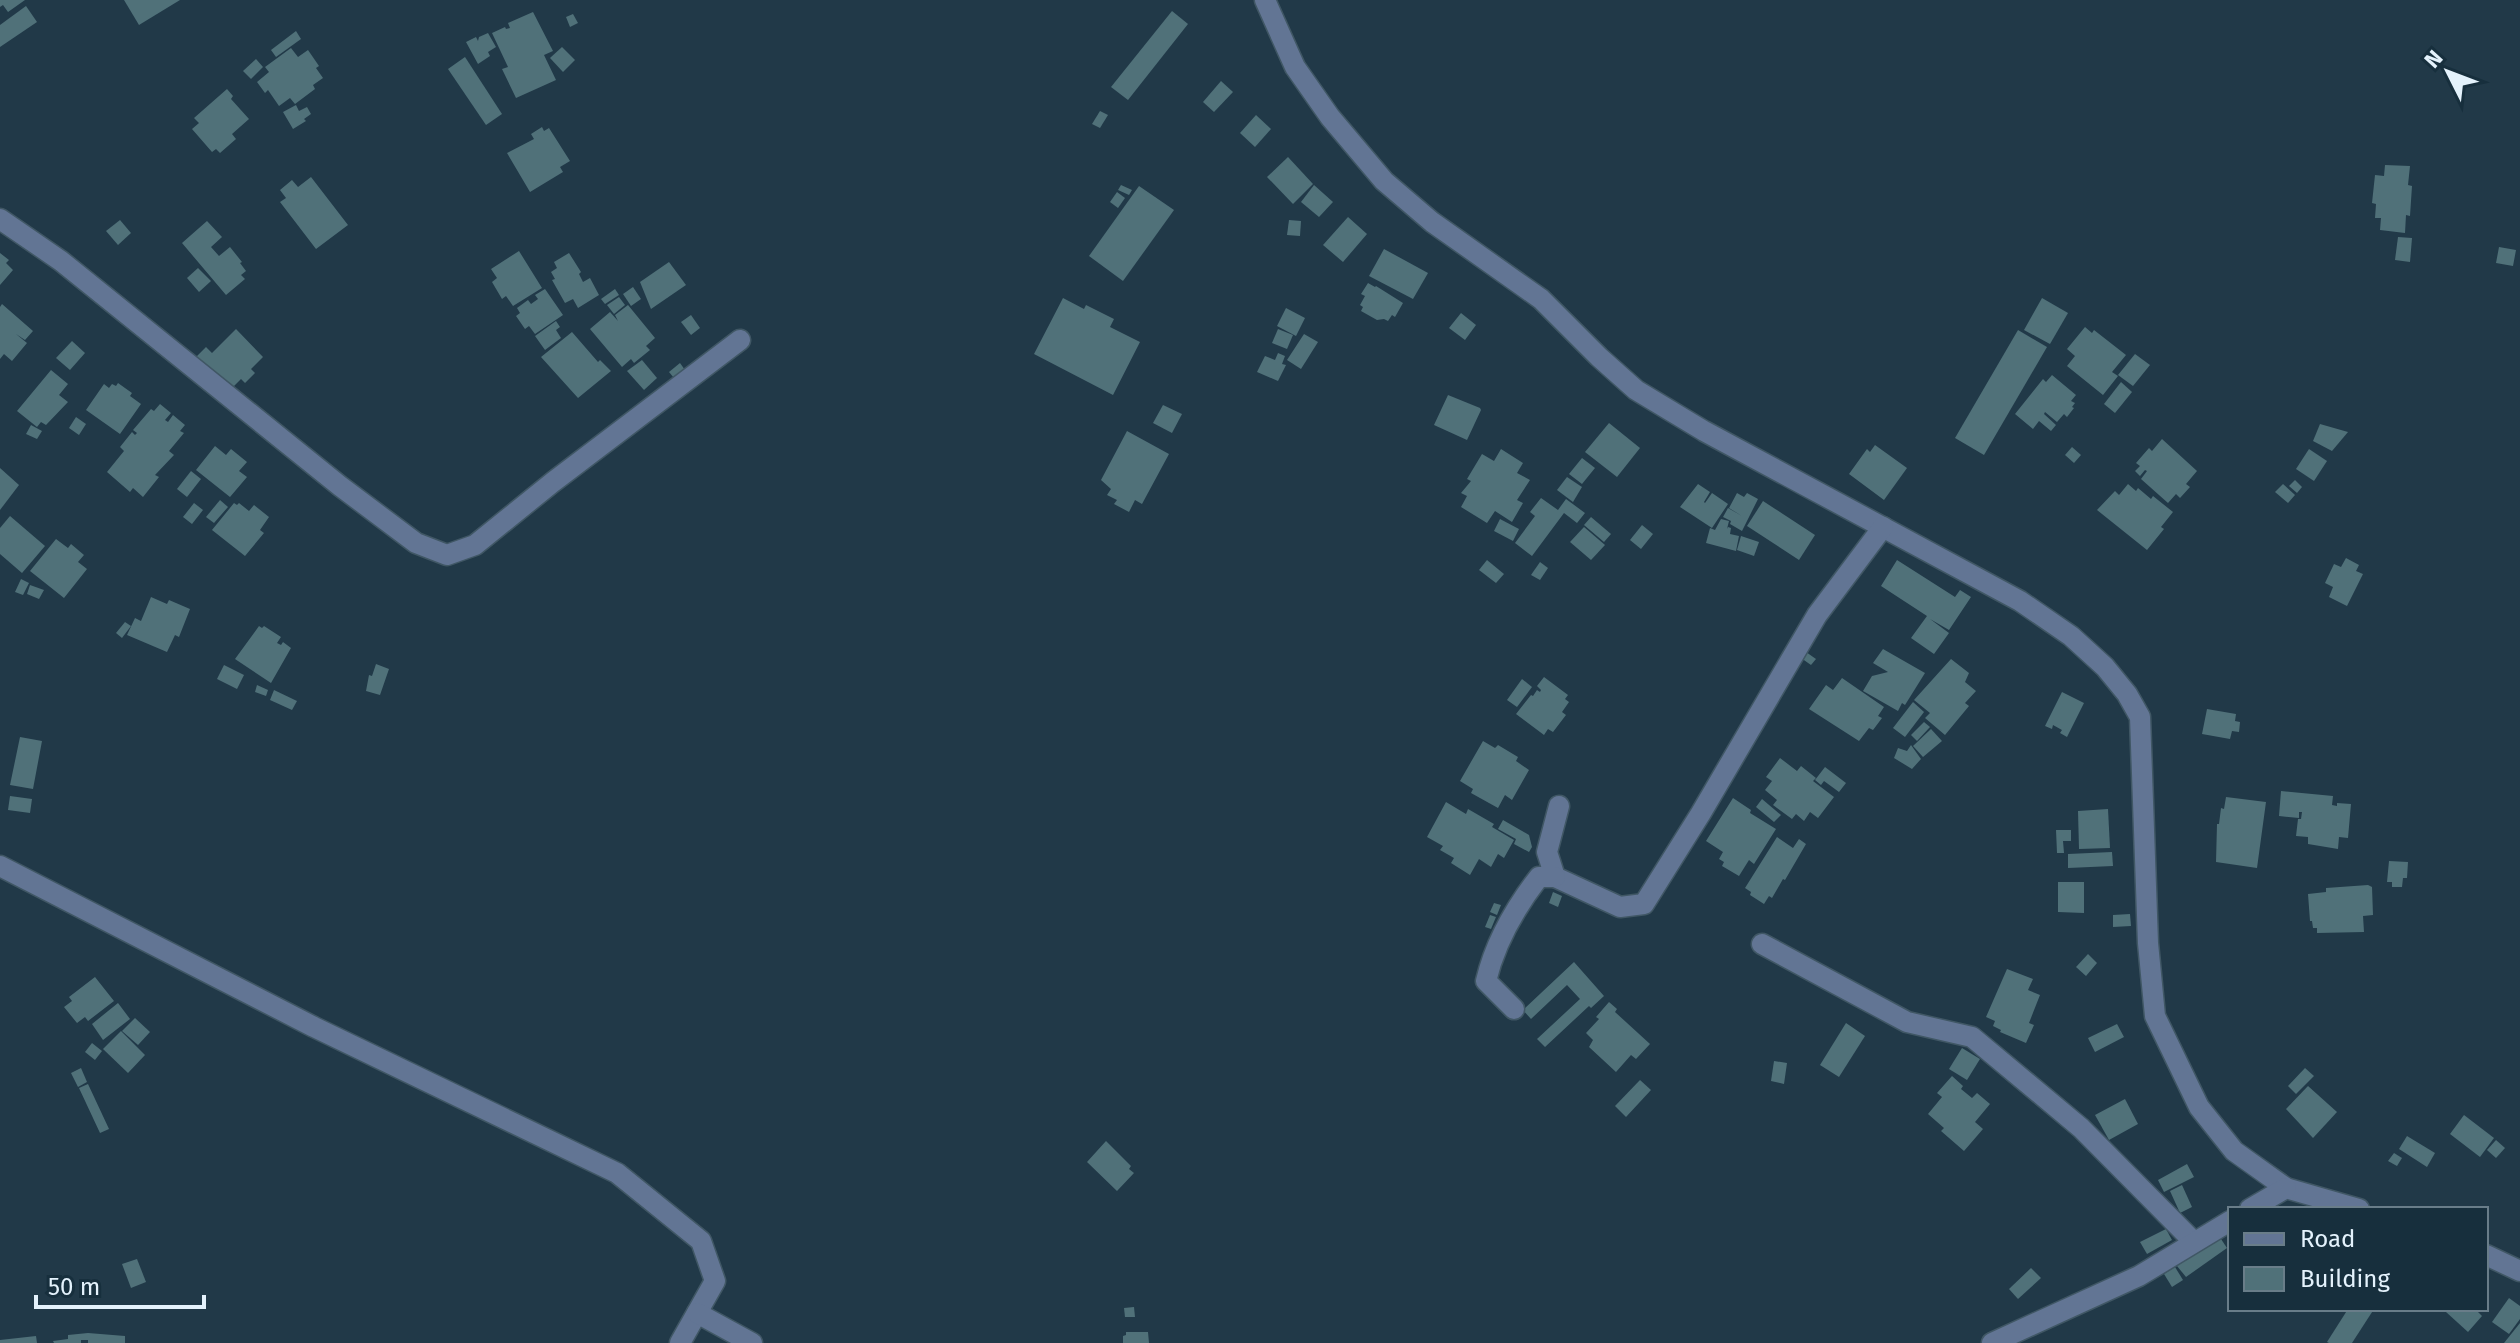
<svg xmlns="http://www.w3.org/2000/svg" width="2520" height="1343" viewBox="0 0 2520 1343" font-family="'Fira Sans',sans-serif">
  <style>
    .building { fill: #507179 }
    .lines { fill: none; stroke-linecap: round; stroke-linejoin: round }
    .street-casing { stroke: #405765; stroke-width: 23 }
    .street { stroke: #627594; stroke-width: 20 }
  </style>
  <rect width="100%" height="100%" fill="#213948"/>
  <g class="building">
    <polygon points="0,0 25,0 8,12 3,5 0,7"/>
    <polygon points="124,0 180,0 139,25"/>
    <polygon points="26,6 37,22 0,47 0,25"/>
    <polygon points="1172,11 1188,24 1128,100 1111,87"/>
    <polygon points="533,12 553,51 544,55 556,80 516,98 502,69 508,67 492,33 505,27 506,29 510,28 508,23"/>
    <polygon points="573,14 578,23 570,27 566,17"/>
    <polygon points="296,31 301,39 276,57 271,50"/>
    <polygon points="488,33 496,47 488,52 490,56 478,64 466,42 476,37 478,41 479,37"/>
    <polygon points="562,47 575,60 563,72 550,58"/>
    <polygon points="291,48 298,57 308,50 319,66 316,68 323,78 313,85 315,89 295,104 290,98 279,106 268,90 265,93 257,82 269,72 265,67"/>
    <polygon points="465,57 502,114 486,125 448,69"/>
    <polygon points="256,59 263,67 251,79 243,71"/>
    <polygon points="1221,81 1233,92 1214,112 1203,102"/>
    <polygon points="227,89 233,96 231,99 249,119 232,134 236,139 220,153 216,149 212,152 192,129 199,123 194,118"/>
    <polygon points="296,105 299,111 307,107 311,114 304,119 306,121 293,129 283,112"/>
    <polygon points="1100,111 1108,115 1100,128 1092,124"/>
    <polygon points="1256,115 1271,129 1255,147 1240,133"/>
    <polygon points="542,127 544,131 549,128 570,161 560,167 563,172 530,192 507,153 534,139 531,134"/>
    <polygon points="1288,157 1313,184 1293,204 1267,177"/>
    <polygon points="2385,165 2410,166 2408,185 2412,186 2410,216 2406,215 2405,233 2380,230 2381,218 2375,218 2376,204 2372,203 2375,175 2384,176"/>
    <polygon points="311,177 348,225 316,249 280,202 286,198 280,190 292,180 298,187"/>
    <polygon points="1121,185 1132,190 1129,195 1118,190"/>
    <polygon points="1314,185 1333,202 1319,217 1301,202"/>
    <polygon points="1139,186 1174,210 1123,281 1089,256"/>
    <polygon points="1117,192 1125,198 1118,208 1110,202"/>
    <polygon points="1348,217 1367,234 1343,262 1323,245"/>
    <polygon points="120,220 131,233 118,245 106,231"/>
    <polygon points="1289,220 1301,221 1300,236 1287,235"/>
    <polygon points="207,221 222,237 211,247 219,256 230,247 242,262 240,263 246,271 241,275 245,279 226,295 182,243"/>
    <polygon points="2398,237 2412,238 2410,262 2395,260"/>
    <polygon points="2499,247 2516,250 2513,266 2496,263"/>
    <polygon points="1384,249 1428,273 1413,299 1369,276"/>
    <polygon points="519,251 542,288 513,306 506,296 502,299 492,282 497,278 491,269"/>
    <polygon points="0,253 9,260 6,263 13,270 0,285"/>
    <polygon points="569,253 581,272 579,274 583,282 590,278 599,295 578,308 573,299 565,303 552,280 555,279 551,272 557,268 554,262"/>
    <polygon points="669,262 686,285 651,309 640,282"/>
    <polygon points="198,268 211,281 199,292 187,278"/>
    <polygon points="1368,283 1375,287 1376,286 1403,303 1395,317 1392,315 1388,321 1384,319 1377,320 1361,311 1363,307 1360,305 1365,296 1361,294"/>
    <polygon points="633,287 641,299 631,306 623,294"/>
    <polygon points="545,289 563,315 535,334 529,326 525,329 516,316 520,313 517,308 528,300 531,304 538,299 535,295"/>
    <polygon points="615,289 619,295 605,304 601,299"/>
    <polygon points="619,297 625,305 614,314 607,305"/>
    <polygon points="1063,298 1084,309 1086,305 1114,319 1110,327 1140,342 1113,395 1034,354"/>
    <polygon points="2042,298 2068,313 2050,344 2024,330"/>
    <polygon points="2,304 33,331 25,340 16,334 27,343 12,361 4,354 0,359 0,307"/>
    <polygon points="628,305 655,338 646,346 650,350 634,363 631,359 622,367 590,329 610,312 618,321 615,315"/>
    <polygon points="1286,308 1305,318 1296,336 1277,326"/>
    <polygon points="1461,313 1476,325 1465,340 1449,328"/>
    <polygon points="691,315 700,328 691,335 681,322"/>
    <polygon points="556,321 560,327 556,330 561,338 545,350 535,336"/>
    <polygon points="2085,327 2092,333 2094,330 2126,355 2112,372 2118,376 2103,395 2067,366 2075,356 2067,349"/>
    <polygon points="236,329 263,357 251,369 255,373 245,383 241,379 229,391 194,359 206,347 212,353"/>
    <polygon points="1278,329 1293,335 1287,349 1272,343"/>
    <polygon points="2018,330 2047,347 1984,455 1955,438"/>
    <polygon points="572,332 598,362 600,360 611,371 578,398 541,357"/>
    <polygon points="1304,334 1318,342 1301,369 1287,360"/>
    <polygon points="72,341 85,353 70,370 56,358"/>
    <polygon points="1278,353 1285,356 1282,364 1286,365 1278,381 1257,372 1265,356 1275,360"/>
    <polygon points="2135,354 2150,365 2133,386 2118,375"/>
    <polygon points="642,360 657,378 644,390 627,371"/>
    <polygon points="680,363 685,370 674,378 669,372"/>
    <polygon points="51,370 68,384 59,395 68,402 46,425 41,422 37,427 17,411"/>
    <polygon points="2052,375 2076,395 2071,401 2075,403 2072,407 2074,408 2067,417 2064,414 2057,422 2045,412 2044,414 2056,425 2051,431 2039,421 2033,429 2015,414 2043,379 2046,382"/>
    <polygon points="2121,382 2132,392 2115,413 2104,404"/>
    <polygon points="118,383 132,393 130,396 141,404 120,434 86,410 104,384 109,388 112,384 116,386"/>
    <polygon points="1448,395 1480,408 1481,410 1467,440 1434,425"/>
    <polygon points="160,404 171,413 165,420 168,422 173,415 185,425 180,431 184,433 169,451 174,455 155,475 159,477 143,497 133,488 130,492 107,472 124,451 120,447 132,432 135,435 137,433 133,430 151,409 154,411"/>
    <polygon points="1163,405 1182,414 1172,433 1153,423"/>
    <polygon points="76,417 86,424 79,435 69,428"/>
    <polygon points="1609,423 1640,448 1617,477 1585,452"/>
    <polygon points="2320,424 2348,432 2332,451 2313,441"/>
    <polygon points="31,425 42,431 37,439 26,434"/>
    <polygon points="1127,431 1169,454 1142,504 1135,500 1129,512 1114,504 1117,500 1107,495 1111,489 1101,480"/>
    <polygon points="2162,439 2197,471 2186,484 2190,487 2180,498 2176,494 2168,503 2141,479 2147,471 2145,470 2140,476 2135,471 2140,466 2136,463 2149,448 2152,451"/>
    <polygon points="1875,445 1907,468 1884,500 1849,474 1867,449 1870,452"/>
    <polygon points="215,446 226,455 231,449 247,462 239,471 247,477 230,497 196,470"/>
    <polygon points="2072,447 2081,455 2074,463 2065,455"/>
    <polygon points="1501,449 1523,463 1517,473 1530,480 1517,500 1523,503 1512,522 1495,511 1487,523 1461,507 1467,496 1461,493 1471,481 1467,479 1482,454 1494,461"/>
    <polygon points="2309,449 2327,461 2314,481 2296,469"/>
    <polygon points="1582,458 1595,468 1582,484 1569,474"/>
    <polygon points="0,468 19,485 0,510"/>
    <polygon points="191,471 201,479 187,497 177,489"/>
    <polygon points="1567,477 1582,487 1573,502 1557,490"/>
    <polygon points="2295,480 2302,487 2297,493 2289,486"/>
    <polygon points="1698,484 1710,492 1704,502 1705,503 1712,493 1728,504 1712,528 1680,507"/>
    <polygon points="2128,484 2136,491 2138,488 2151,499 2153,496 2173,512 2161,527 2164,529 2147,550 2097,510 2115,491 2119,495"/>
    <polygon points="2283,484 2295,495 2288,503 2275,492"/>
    <polygon points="1737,493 1744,497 1747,493 1758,499 1742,531 1730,524 1731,521 1723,517 1728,508 1742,516 1729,508"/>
    <polygon points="1541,498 1558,510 1566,499 1585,513 1577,523 1564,513 1532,556 1515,543 1535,516 1530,512"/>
    <polygon points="220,500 228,507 214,523 206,517"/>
    <polygon points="1763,501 1815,535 1799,560 1747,526"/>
    <polygon points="194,503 203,510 192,524 183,517"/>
    <polygon points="234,503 237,505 239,503 249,511 254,505 269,517 260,530 264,533 245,556 212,530"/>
    <polygon points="10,516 45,546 22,573 0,554 0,528"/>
    <polygon points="1591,517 1611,534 1604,542 1584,525"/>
    <polygon points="1500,519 1519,529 1513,541 1494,531"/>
    <polygon points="1721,519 1729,521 1727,529 1728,527 1731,528 1730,534 1739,536 1736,551 1706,543 1710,528 1715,530"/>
    <polygon points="1642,525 1653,534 1641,549 1630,540"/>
    <polygon points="1584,527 1605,545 1591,560 1570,542"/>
    <polygon points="1741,536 1759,542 1754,556 1737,550"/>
    <polygon points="56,539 68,548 71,544 84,555 78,562 87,569 64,598 30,571"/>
    <polygon points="2346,558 2359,565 2356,571 2363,574 2347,606 2329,597 2333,587 2325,583 2334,564 2341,567"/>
    <polygon points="1487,560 1504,574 1496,583 1479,570"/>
    <polygon points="1897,560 1955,597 1960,590 1971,597 1949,630 1930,619 1949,633 1934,654 1911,638 1927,616 1881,586"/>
    <polygon points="1540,562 1548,568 1540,580 1531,575"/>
    <polygon points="21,579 29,583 23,595 15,592"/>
    <polygon points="30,585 44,590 39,599 27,594"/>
    <polygon points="151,597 167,604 169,600 190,609 179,637 175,635 167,652 127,635 135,618 141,621"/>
    <polygon points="125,622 131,626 122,638 116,633"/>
    <polygon points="259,626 262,628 264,626 281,637 277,643 281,645 283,642 291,648 271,683 235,659"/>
    <polygon points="1883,649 1925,673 1905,705 1902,703 1898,711 1863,691 1872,676 1888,672 1873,663"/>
    <polygon points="1806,652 1816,659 1811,665 1801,658"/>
    <polygon points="1951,659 1969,673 1965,682 1976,691 1965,703 1969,706 1945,735 1925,718 1930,713 1914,700"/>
    <polygon points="376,664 389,669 380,695 366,691 369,675 372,676"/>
    <polygon points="224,665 244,675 237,689 217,679"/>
    <polygon points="1544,677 1568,695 1565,699 1569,702 1562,712 1566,715 1553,732 1548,729 1544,735 1516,714 1531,695 1533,696 1537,690 1540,692 1541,690 1537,686"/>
    <polygon points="1842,678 1884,707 1878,716 1882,718 1873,730 1869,728 1859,741 1809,709 1826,685 1833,690"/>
    <polygon points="1522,679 1532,687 1517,707 1507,700"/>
    <polygon points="257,685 268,690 266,696 255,692"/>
    <polygon points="274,690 297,701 292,710 270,700"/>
    <polygon points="2062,692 2084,703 2067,737 2060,733 2062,730 2053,725 2052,729 2045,726"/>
    <polygon points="1913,702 1924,712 1905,737 1893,728"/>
    <polygon points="2207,709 2236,714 2235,721 2240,722 2239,732 2232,731 2230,739 2202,734"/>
    <polygon points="1924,722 1930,727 1917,741 1911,735"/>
    <polygon points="1931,729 1942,741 1923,757 1913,746"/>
    <polygon points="20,737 42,741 33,789 10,785"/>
    <polygon points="1483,741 1495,748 1498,745 1518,757 1516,761 1529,770 1512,800 1505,795 1498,808 1471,793 1473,789 1460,781"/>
    <polygon points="1911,745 1921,759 1912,769 1894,758 1898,748 1907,751"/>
    <polygon points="1780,758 1797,771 1801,766 1816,778 1813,781 1834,797 1818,818 1810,812 1804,821 1796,814 1792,819 1773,805 1777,800 1765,790 1772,781 1766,777"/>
    <polygon points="1825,767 1846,783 1839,792 1824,781 1821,785 1815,780"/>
    <polygon points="2281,791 2333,796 2332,805 2337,806 2337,803 2351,804 2348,838 2339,837 2338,849 2308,844 2308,837 2296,836 2298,819 2301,819 2302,812 2299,812 2299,818 2279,816"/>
    <polygon points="10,796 32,799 30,813 8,810"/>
    <polygon points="2226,797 2266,802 2257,868 2216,862 2217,824 2219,824 2221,808 2224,809"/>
    <polygon points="1733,798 1751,810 1750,813 1776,829 1754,864 1749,860 1739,876 1722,866 1724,862 1719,859 1723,852 1706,841"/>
    <polygon points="1762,799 1781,815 1774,822 1756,807"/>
    <polygon points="1446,802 1466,814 1468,809 1494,824 1492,827 1514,840 1504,858 1498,854 1491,867 1479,859 1470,875 1451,863 1454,858 1440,850 1443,846 1427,837"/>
    <polygon points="2108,809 2110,848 2079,849 2078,811"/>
    <polygon points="1503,820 1529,835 1532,847 1529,852 1514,844 1516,839 1498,829"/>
    <polygon points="2056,830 2071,830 2071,841 2063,841 2064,853 2057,853"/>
    <polygon points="1777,837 1793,848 1799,839 1806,844 1785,880 1783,879 1772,898 1769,896 1764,904 1750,895 1751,892 1745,888"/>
    <polygon points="2112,852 2113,866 2068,868 2068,854"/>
    <polygon points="2389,861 2408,862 2407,878 2403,878 2402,887 2392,887 2392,882 2387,882"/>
    <polygon points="2058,882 2084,882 2084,913 2058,912"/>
    <polygon points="2368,885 2372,887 2373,915 2363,916 2364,932 2317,933 2317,928 2313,928 2312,921 2310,921 2308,894 2326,892 2326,888"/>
    <polygon points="1553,892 1562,896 1558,907 1549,903"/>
    <polygon points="1494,903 1501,905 1497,915 1490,912"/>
    <polygon points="2130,914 2131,926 2113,927 2113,915"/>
    <polygon points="1490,915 1496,917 1491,929 1485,927"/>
    <polygon points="2088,954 2097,963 2086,976 2076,967"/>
    <polygon points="1574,962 1604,996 1591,1008 1589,1006 1545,1047 1537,1039 1580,999 1567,985 1531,1019 1523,1010"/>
    <polygon points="2007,969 2033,979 2028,990 2040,995 2029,1023 2034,1025 2026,1043 2000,1032 2001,1030 1993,1026 1995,1021 1986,1017"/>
    <polygon points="95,977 114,1001 88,1021 85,1017 77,1023 64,1007 72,1001 69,997"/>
    <polygon points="1609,1002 1617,1009 1615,1012 1650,1044 1636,1059 1631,1055 1616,1072 1589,1047 1593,1040 1586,1033 1599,1019 1596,1017"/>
    <polygon points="118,1003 130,1019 103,1040 92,1024"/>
    <polygon points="135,1018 150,1032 138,1045 122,1031"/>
    <polygon points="1846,1023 1865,1036 1839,1077 1820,1065"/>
    <polygon points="2117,1024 2124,1037 2095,1052 2088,1038"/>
    <polygon points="121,1031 145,1055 128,1073 103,1049"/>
    <polygon points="92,1043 102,1051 95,1060 85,1052"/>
    <polygon points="1962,1048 1980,1059 1967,1080 1949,1069"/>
    <polygon points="1774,1061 1787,1063 1784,1084 1771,1081"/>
    <polygon points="81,1068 87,1082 78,1087 71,1073"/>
    <polygon points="2305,1068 2314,1076 2296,1094 2288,1086"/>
    <polygon points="1952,1076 1963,1086 1961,1089 1972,1098 1977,1093 1990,1104 1975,1122 1983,1129 1964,1151 1941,1131 1944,1128 1928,1114 1942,1097 1937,1093"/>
    <polygon points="1640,1080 1651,1090 1626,1117 1615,1106"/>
    <polygon points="88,1084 109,1129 100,1133 79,1088"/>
    <polygon points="2308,1086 2337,1112 2313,1138 2286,1109"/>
    <polygon points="2125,1099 2138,1124 2109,1140 2095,1115"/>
    <polygon points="2464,1115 2494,1138 2480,1157 2450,1134"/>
    <polygon points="2407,1136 2435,1153 2427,1167 2399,1149"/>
    <polygon points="2496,1140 2505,1148 2496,1158 2487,1150"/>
    <polygon points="1106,1141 1131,1166 1129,1169 1134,1173 1117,1191 1087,1162"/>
    <polygon points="2394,1153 2402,1158 2397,1166 2388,1161"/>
    <polygon points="2187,1164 2194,1177 2164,1192 2158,1180"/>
    <polygon points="2182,1185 2192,1207 2180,1213 2170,1191"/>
    <polygon points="2166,1229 2172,1240 2147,1254 2140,1242"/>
    <polygon points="2219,1236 2227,1248 2186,1277 2177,1266"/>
    <polygon points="137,1259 146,1282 131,1288 122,1264"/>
    <polygon points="2175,1267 2183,1280 2172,1287 2164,1274"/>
    <polygon points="2031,1268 2041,1278 2018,1299 2009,1289"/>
    <polygon points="2509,1298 2520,1306 2520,1319 2509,1334 2492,1322"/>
    <polygon points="1134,1307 1135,1317 1125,1317 1124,1308"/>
    <polygon points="2348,1309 2374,1309 2352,1343 2329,1343 2327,1342"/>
    <polygon points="2449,1309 2475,1309 2482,1316 2468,1332 2446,1312"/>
    <polygon points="2520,1323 2520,1343 2504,1343"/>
    <polygon points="1126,1332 1148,1332 1149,1343 1123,1343 1123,1336 1126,1335"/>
    <polygon points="88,1333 125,1336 125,1343 88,1343 88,1340 81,1340 81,1343 54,1343 53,1341 68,1339 68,1335"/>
    <polygon points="36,1336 37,1343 0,1343 0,1340"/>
  </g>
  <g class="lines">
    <g class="street-casing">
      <g id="street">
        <polyline points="1265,0 1295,67 1330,117 1384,181 1432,222 1541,299 1599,357 1636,390 1704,431 2020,601 2071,636 2105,667 2127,694 2140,717 2148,943 2155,1016 2199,1107 2234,1151 2286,1188 2359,1209"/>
        <polyline points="0,219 61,261 340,486 416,543 447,555 475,545 553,482 740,340"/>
        <polyline points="1559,806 1547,852 1555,877 1620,907 1644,904 1701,813 1817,615 1883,527"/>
        <polyline points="0,866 314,1027 617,1173 701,1241 715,1281 680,1343"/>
        <polyline points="1762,944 1907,1022 1972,1037 2081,1128 2194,1242"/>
        <path d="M1514 1009 1486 981C1495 943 1515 908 1539 877H1555"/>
        <polyline points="2250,1209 2286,1188"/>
        <polyline points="2486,1255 2520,1271"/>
        <polyline points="697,1313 752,1343"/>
        <polyline points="1992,1343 2139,1276 2230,1221"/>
      </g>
    </g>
    <use href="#street" class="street"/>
  </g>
  <rect x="2228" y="1207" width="260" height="104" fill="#172f3d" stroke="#697d89" stroke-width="2"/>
  <rect x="2244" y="1233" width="40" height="12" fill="#627594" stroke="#697d89" stroke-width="2"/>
  <text x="2300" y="1247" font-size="24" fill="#e4f2fc">Road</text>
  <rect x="2244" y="1267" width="40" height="24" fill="#507179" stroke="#697d89" stroke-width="2"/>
  <text x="2300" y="1287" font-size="24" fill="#e4f2fc">Building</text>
  <g transform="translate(2448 72) rotate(312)" stroke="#172f3d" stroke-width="6" paint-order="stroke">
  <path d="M0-6L14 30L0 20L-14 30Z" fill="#e4f2fc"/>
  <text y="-12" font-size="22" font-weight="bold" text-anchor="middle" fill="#e4f2fc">N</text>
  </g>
  <path d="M36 1295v12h168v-12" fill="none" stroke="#e4f2fc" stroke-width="4"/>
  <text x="48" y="1295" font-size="24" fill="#e4f2fc" stroke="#172f3d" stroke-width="6" paint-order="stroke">50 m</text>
</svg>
